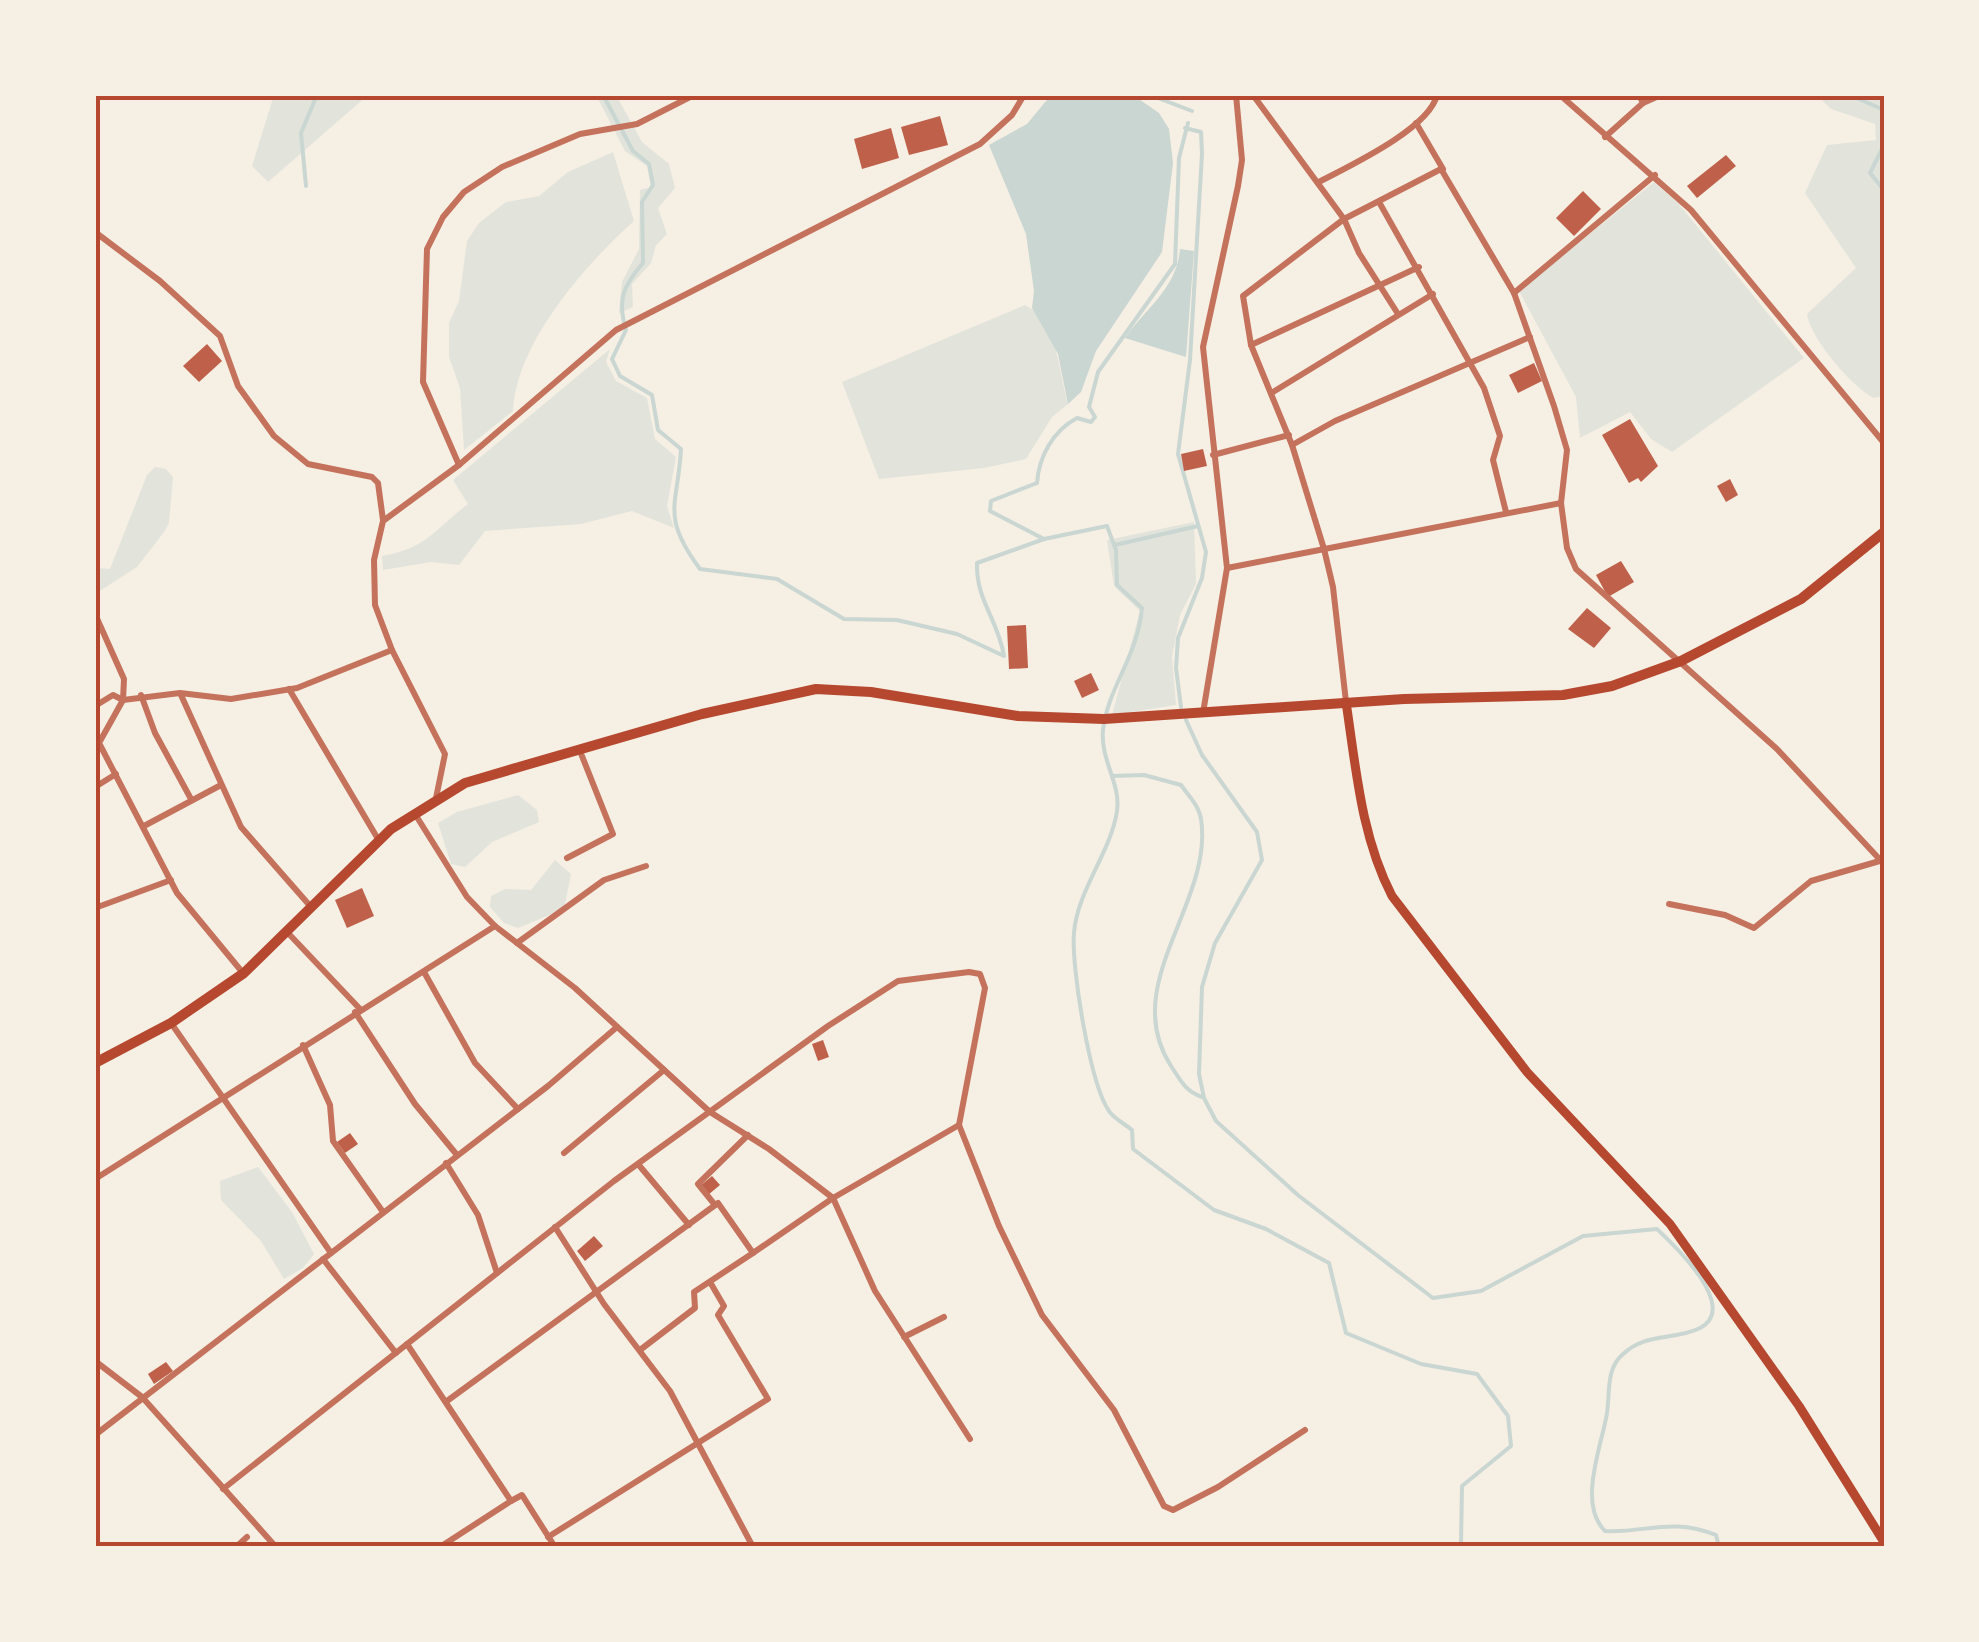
<svg xmlns="http://www.w3.org/2000/svg" width="1979" height="1642" viewBox="0 0 1979 1642" font-family="'Source Serif 4',serif">
  <style>
    .green { fill: #e2e4dc }
    .water { fill: #c9d6d2 }
    .lines { fill: none; stroke-linecap: round; stroke-linejoin: round }
    .stream { stroke: #c9d6d2; stroke-width: 4 }
    .building { fill: #bf614a }
    .minor { stroke: #c5725c; stroke-width: 6 }
    .secondary { stroke: #b5482f; stroke-width: 9 }
    .primary { stroke: #b5482f; stroke-width: 10 }
    .neatline { fill: none; stroke: #b5482f; stroke-width: 4 }
  </style>
  <rect width="100%" height="100%" fill="#f6efe4"/>
  <g class="green">
    <polygon points="274,95 368,95 268,182 252,166"/>
    <polygon points="596,95 616,95 642,142 669,164 675,188 658,208 667,234 656,245 651,263 632,284 633,307 619,313 622,282 639,249 640,190 651,187 647,166 625,151"/>
    <path d="M1817 95H1884V396L1874 398C1853 388 1810 338 1807 314L1856 268 1805 193 1827 145 1876 140 1875 124 1831 109Z"/>
    <path d="M613 152 634 221C585 265 516 343 513 411L464 450 460 388 449 357V323L459 301 467 241 479 223 506 202 539 196 568 172Z"/>
    <polygon points="1654,182 1678,203 1804,358 1672,452 1651,439 1630,412 1580,438 1576,397 1519,291"/>
    <path d="M1025 305C1058 321 1059 374 1068 404L1052 417 1026 459 984 468 879 479 842 382Z"/>
    <path d="M610 349 606 362 616 381 647 398 655 439 676 457 667 506 674 528 632 511 581 524 485 531 459 565 431 562 383 570 382 556C427 548 433 531 468 504L453 480Z"/>
    <polygon points="155,467 166,469 173,477 169,523 164,532 137,567 95,594 95,568 110,569 147,475"/>
    <polygon points="1194,522 1196,584 1180,615 1172,657 1176,705 1112,715 1140,611 1114,586 1107,540"/>
    <polygon points="518,795 537,810 539,822 492,842 465,867 451,864 438,823 457,812"/>
    <polygon points="555,860 571,874 564,909 518,928 504,923 490,907 491,896 505,889 531,890"/>
    <polygon points="258,1167 292,1212 314,1254 303,1268 284,1279 261,1241 221,1200 220,1181"/>
  </g>
  <g class="water">
    <polygon points="1051,95 1133,95 1159,113 1169,129 1173,163 1162,252 1096,351 1081,392 1068,404 1058,354 1032,308 1034,291 1026,234 989,145 1027,124"/>
    <path d="M1180 249 1194 251 1186 357 1125 338C1146 308 1177 288 1180 249Z"/>
  </g>
  <g class="lines">
    <g class="stream">
      <path d="M603 95 633 151 649 164 653 185 642 202 643 263C623 286 617 300 626 330L612 359 620 376 652 395 658 430 681 449C678 506 660 515 700 569L777 579 844 619 897 620 957 634 1004 656C998 619 976 601 977 563L1044 539"/>
      <polyline points="1150,95 1192,111"/>
      <polyline points="1850,95 1884,110"/>
      <path d="M1188 123 1179 158 1175 264 1098 372 1089 407 1095 417 1091 422 1077 418C1053 431 1039 456 1037 483L991 501 990 511 1044 539 1107 526 1116 550 1117 585 1142 608C1138 656 1108 687 1103 730 1100 760 1121 783 1117 811 1111 852 1077 891 1074 933 1071 966 1090 1084 1109 1111 1113 1118 1125 1124 1132 1130L1133 1149 1214 1210 1266 1229 1329 1263 1346 1333 1421 1364 1477 1374 1508 1416 1511 1446 1462 1486 1461 1543 1465 1547"/>
      <polyline points="1884,145 1870,173 1884,190"/>
      <polyline points="306,186 301,133 317,95"/>
      <polyline points="1115,545 1198,526"/>
      <polyline points="1181,707 1176,668 1178,638 1202,578 1206,552 1178,454 1190,360 1202,154 1201,132 1185,128"/>
      <path d="M1186 720 1202 755 1257 832 1262 860 1215 943 1202 987 1199 1074 1204 1098 1216 1121 1299 1196 1433 1298 1481 1291 1583 1236 1657 1229C1674 1245 1740 1307 1700 1328 1674 1341 1645 1332 1622 1355 1606 1369 1610 1393 1607 1413 1602 1445 1577 1504 1605 1531 1648 1533 1670 1517 1716 1535L1719 1547"/>
      <path d="M1112 776 1144 775 1181 785C1189 796 1199 806 1201 819 1214 903 1118 984 1171 1066 1181 1081 1185 1091 1202 1097"/>
    </g>
  </g>
  <g class="building">
    <polygon points="940,116 948,145 909,155 901,127"/>
    <polygon points="891,128 899,158 862,169 854,139"/>
    <polygon points="1726,155 1736,166 1697,198 1687,186"/>
    <polygon points="1583,191 1601,209 1574,236 1556,218"/>
    <polygon points="207,344 222,361 199,382 183,366"/>
    <polygon points="1534,363 1542,381 1518,393 1509,375"/>
    <polygon points="1630,419 1658,466 1641,482 1638,478 1629,483 1602,435"/>
    <polygon points="1203,449 1207,466 1184,471 1181,454"/>
    <polygon points="1730,479 1738,495 1726,502 1717,486"/>
    <polygon points="1621,561 1634,582 1608,597 1596,575"/>
    <polygon points="1587,608 1611,628 1594,648 1568,629"/>
    <polygon points="1026,625 1028,668 1009,669 1007,626"/>
    <polygon points="1091,673 1099,690 1082,698 1074,681"/>
    <polygon points="362,888 374,916 347,928 335,900"/>
    <polygon points="823,1040 829,1057 818,1061 812,1044"/>
    <polygon points="350,1133 358,1144 345,1153 337,1142"/>
    <polygon points="712,1176 720,1185 708,1195 700,1186"/>
    <polygon points="594,1236 603,1246 585,1261 577,1251"/>
    <polygon points="166,1362 173,1371 154,1384 148,1374"/>
  </g>
  <g class="lines">
    <g class="minor">
      <polyline points="1253,95 1344,219 1359,253 1398,314"/>
      <polyline points="1560,95 1691,210 1884,443"/>
      <polyline points="1643,103 1661,95"/>
      <polyline points="1416,123 1443,169"/>
      <polyline points="1605,137 1643,103 1639,95"/>
      <path d="M1319 182C1349 166 1429 129 1437 95"/>
      <polyline points="1379,202 1484,388 1500,436 1493,460 1506,512"/>
      <polyline points="95,232 160,281 220,336 238,386 274,436 308,464 372,477 378,483 383,520"/>
      <polyline points="1514,293 1655,175"/>
      <polyline points="1251,345 1419,267"/>
      <polyline points="1273,392 1433,294"/>
      <polyline points="1292,445 1335,421 1530,337"/>
      <polyline points="1213,455 1289,435"/>
      <polyline points="459,465 423,382 427,249 443,217 464,192 502,167 580,134 637,124 694,95"/>
      <polyline points="1227,568 1561,503"/>
      <polyline points="95,614 124,679 123,700 99,743 177,893 243,973"/>
      <polyline points="289,689 378,839"/>
      <polyline points="141,695 155,733 191,799"/>
      <polyline points="181,695 241,827 311,907"/>
      <polyline points="1346,702 1333,587 1324,549 1292,445 1251,345 1243,296 1344,219 1441,169 1514,293 1554,406 1567,450 1561,503 1567,548 1576,569 1777,749 1884,864"/>
      <polyline points="95,706 113,695 123,700 180,693 231,699 297,688 392,650"/>
      <polyline points="1203,713 1227,568 1203,347 1238,186 1242,160 1236,95"/>
      <polyline points="95,787 116,774"/>
      <polyline points="436,798 445,754 392,650 375,605 374,560 383,521 459,465 616,330 980,144 1012,115 1024,95"/>
      <polyline points="415,814 467,897 495,926 575,988 710,1112 769,1149 833,1198 875,1291 970,1439"/>
      <polyline points="144,826 221,785"/>
      <polyline points="567,858 613,834 580,751"/>
      <polyline points="1669,904 1725,915 1754,928 1811,881 1883,860"/>
      <polyline points="95,908 171,880"/>
      <polyline points="288,933 360,1009"/>
      <polyline points="517,943 604,880 646,866"/>
      <polyline points="424,972 475,1063 518,1109"/>
      <polyline points="355,1012 415,1104 457,1155"/>
      <polyline points="171,1023 331,1253"/>
      <polyline points="303,1045 330,1105 333,1141 383,1212"/>
      <polyline points="564,1153 664,1070"/>
      <polyline points="446,1163 478,1215 497,1273"/>
      <polyline points="638,1164 689,1225"/>
      <polyline points="95,1179 495,926"/>
      <polyline points="715,1205 698,1184 748,1135"/>
      <polyline points="555,1227 604,1304 670,1391 753,1547"/>
      <polyline points="323,1259 396,1353"/>
      <polyline points="904,1337 944,1317"/>
      <polyline points="407,1344 511,1501 522,1495 555,1547"/>
      <polyline points="640,1350 695,1308 694,1292 753,1253"/>
      <polyline points="95,1361 142,1397 276,1547"/>
      <polyline points="447,1401 718,1203 753,1253 833,1198 959,1125"/>
      <polyline points="95,1435 548,1086 617,1027"/>
      <polyline points="223,1489 614,1181 828,1026 898,981 969,972 980,974 985,988 959,1125 999,1226 1042,1315 1114,1410 1164,1506 1173,1510 1218,1487 1305,1430"/>
      <polyline points="548,1537 768,1399 718,1315 724,1306 710,1282"/>
      <polyline points="236,1547 247,1537"/>
      <polyline points="440,1547 511,1501"/>
    </g>
    <path class="secondary" d="M1346 702C1356 768 1361 836 1392 896L1527 1072 1670 1224 1799 1406 1884 1542"/>
    <polyline class="primary" points="95,1063 171,1023 244,973 391,829 465,783 526,765 702,714 816,689 871,692 1018,716 1104,719 1404,699 1563,695 1612,686 1681,661 1801,599 1884,532"/>
  </g>
  <rect width="1979" height="1642" fill="none" stroke="#f6efe4" stroke-width="195"/>
  <rect x="98" y="98" width="1784" height="1446" class="neatline"/>
</svg>
